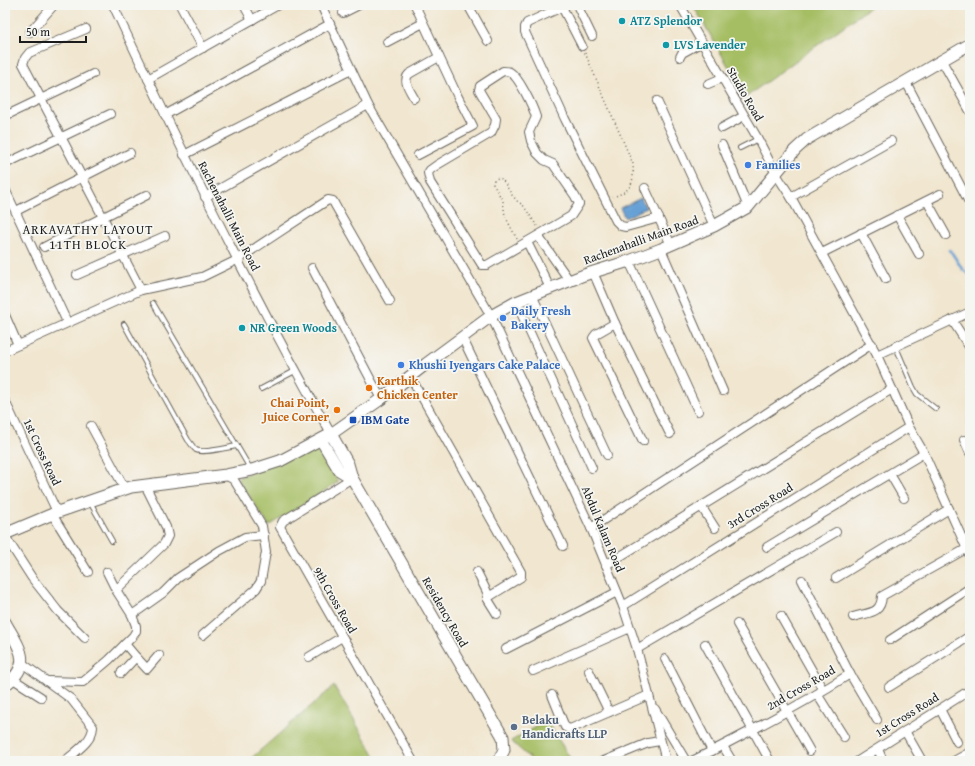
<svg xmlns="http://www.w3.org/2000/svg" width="975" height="766" viewBox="0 0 975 766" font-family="'Gentium Book Plus',serif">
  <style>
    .green { fill: #a6be64; stroke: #616d40 }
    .water { fill: #66a0d5; stroke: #415e78 }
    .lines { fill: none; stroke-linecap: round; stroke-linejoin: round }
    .stream { stroke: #66a0d5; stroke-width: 2.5 }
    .service-casing { stroke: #67635b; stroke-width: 6 }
    .minor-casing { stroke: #67635b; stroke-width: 10 }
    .tertiary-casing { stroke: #67635b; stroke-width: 13 }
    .path { stroke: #67635b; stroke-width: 1.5; stroke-dasharray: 1 3; stroke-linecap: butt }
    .service { stroke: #fff; stroke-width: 4 }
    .minor { stroke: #fff; stroke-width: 8 }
    .tertiary { stroke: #fff; stroke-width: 11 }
    .culture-dot { fill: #0f9aa8; stroke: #f6f6f2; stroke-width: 1.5 }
    .shop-dot { fill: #3f7fe0; stroke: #f6f6f2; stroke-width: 1.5 }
    .food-dot { fill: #e8710a; stroke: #f6f6f2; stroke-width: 1.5 }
    .transit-dot { fill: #1a4fb4; stroke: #f6f6f2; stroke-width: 1.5 }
    .service-dot { fill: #5c6f8a; stroke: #f6f6f2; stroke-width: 1.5 }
    .labels { text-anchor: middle; stroke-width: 3.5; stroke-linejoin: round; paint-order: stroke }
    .culture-label { font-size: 12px; font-weight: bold; fill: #0d838f; stroke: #f6f6f2; text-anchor: start }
    .street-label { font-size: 12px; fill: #1c1c1c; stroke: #f6f6f2 }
    .shop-label { font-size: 12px; font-weight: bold; fill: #366cbe; stroke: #f6f6f2; text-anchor: start }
    .food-label { font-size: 12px; font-weight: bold; fill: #c56008; stroke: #f6f6f2; text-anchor: start }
    .transit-label { font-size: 12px; font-weight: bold; fill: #164399; stroke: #f6f6f2; text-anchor: start }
    .service-label { font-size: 12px; font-weight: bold; fill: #4e5e75; stroke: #f6f6f2; text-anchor: start }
    .neighbourhood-label { font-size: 13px; letter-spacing: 1px; fill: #1c1c1c; stroke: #f6f6f2 }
  </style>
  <rect width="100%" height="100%" fill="#f6f6f2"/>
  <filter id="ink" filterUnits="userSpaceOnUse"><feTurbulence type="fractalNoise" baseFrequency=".025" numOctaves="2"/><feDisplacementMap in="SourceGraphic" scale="8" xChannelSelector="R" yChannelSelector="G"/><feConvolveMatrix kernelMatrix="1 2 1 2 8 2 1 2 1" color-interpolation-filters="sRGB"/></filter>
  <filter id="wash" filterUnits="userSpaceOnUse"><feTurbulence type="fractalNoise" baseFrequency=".012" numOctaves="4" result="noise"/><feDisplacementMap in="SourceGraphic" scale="16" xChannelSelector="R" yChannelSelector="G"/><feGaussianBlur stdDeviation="0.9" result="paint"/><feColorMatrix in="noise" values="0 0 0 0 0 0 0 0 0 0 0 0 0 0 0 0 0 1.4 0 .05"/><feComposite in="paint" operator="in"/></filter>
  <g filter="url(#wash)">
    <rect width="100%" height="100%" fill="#f1e6cf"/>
    <g class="green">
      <polygon points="693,5 873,5 743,99 731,71"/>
      <polygon points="318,446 338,482 269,526 237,478"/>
      <polygon points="334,686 378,761 248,761"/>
      <polygon points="547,721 572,761 533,761 511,741"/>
    </g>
    <polygon class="water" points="641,198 646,208 625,218 620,208"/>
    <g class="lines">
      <polyline class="stream" points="950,250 963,270 970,275"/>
    </g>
  </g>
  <g filter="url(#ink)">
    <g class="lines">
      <g class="service-casing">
        <g id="service">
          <polyline points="740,148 758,139"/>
          <polyline points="153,303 251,470"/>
          <path d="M124 324 188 440C191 443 193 448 196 450 204 454 229 447 237 446"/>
          <polyline points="896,347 913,387 917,394 936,409"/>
          <polyline points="261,389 295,371"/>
          <polyline points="90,502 112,541"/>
        </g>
      </g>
      <g class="minor-casing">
        <g id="minor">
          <path d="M113 5C181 150 252 294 331 434"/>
          <polyline points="180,5 203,48"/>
          <polyline points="244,5 252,20"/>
          <polyline points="321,5 368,105 491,316 591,528 623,606 637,649 666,761"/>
          <polyline points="415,5 457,95 473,126 418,155"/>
          <polyline points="468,5 488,41"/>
          <polyline points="566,5 527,23 525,27 525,32 565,119 616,221 621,226 626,227 659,218"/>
          <polyline points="577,5 592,36"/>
          <polyline points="680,5 758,139 776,174 791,197 877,355 909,427 924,453 970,556"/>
          <polyline points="562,7 582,46"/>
          <polyline points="343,13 359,5"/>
          <polyline points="86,29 29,53 25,58 23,64 141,290"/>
          <polyline points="30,32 54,5"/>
          <polyline points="387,42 423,23"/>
          <polyline points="680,57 682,53 702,42"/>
          <polyline points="942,61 970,111"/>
          <path d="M503 71C505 71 508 71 510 72 519 77 533 107 536 117L529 132 531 141 537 153 544 160 553 164 575 196 579 204 571 216 487 265H482L430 182 428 173 430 170 437 165 491 133 495 125 496 119 479 90 480 86Z"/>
          <polyline points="148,79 278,5"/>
          <polyline points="906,82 970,204"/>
          <polyline points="708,84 722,78"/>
          <path d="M414 98C410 90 402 81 409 74L439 57"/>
          <polyline points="657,101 714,226"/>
          <polyline points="165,115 330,24"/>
          <polyline points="5,116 93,74"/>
          <polyline points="722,128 744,116"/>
          <polyline points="722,145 748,207"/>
          <polyline points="184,155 351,70"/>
          <polyline points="5,164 110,114"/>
          <polyline points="645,188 671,245"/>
          <polyline points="5,189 67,322"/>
          <polyline points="205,197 368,105"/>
          <polyline points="791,197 891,141"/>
          <polyline points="927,201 946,235"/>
          <polyline points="16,211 130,153"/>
          <polyline points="897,215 919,254"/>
          <polyline points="861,233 886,279"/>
          <polyline points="538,236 569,280"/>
          <polyline points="527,242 550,288"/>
          <polyline points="44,247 147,195"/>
          <polyline points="661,249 723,391"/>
          <polyline points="822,253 940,194"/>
          <polyline points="629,261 698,411"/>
          <polyline points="312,268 381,399"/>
          <polyline points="593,272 615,323 670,434"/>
          <polyline points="77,275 165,236"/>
          <polyline points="532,295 607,455"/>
          <polyline points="516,302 592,468"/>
          <polyline points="5,315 18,345"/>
          <polyline points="952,320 970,348"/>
          <polyline points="615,323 596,334 593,338 643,441"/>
          <polyline points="462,337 563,546"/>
          <polyline points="5,351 141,290 202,277 237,260 328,200 333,201 335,205 390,301"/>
          <polyline points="877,355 970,312"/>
          <polyline points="410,376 521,572 521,577 487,598 497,614"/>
          <polyline points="5,401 57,512"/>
          <polyline points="91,426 125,489"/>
          <polyline points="964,440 970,453"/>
          <polyline points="890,474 904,498"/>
          <polyline points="352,478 283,521 280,527 413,761"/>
          <polyline points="701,506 715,528"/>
          <polyline points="52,514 88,572"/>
          <polyline points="591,528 872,344"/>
          <polyline points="5,536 32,578 58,611 85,638"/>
          <polyline points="767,547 924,453"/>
          <polyline points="606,565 892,389"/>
          <polyline points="477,572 489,596"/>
          <polyline points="836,578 949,509"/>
          <polyline points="802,580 850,674 877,720"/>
          <polyline points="116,590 164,544 168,536 166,527 145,485"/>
          <polyline points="623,606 909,427"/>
          <polyline points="132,615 163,593 178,578 219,551 245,537 264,535"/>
          <polyline points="781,616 823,690"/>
          <path d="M853 617C868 612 881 615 882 596L966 549"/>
          <polyline points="737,624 810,751"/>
          <polyline points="203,635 256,589 261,581 266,552 262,526 234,480 226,475"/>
          <polyline points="890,640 970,588"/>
          <polyline points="705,644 770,761"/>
          <polyline points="506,649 617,592"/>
          <polyline points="637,649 836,532"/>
          <polyline points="136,657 147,669 159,655"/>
          <polyline points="309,657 342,637"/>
          <polyline points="665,659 712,751"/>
          <path d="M22 663 71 699 93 727C92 742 76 751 65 761"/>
          <polyline points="533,671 630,628"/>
          <polyline points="589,671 609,712"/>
          <polyline points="121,673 136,657 125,644"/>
          <polyline points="13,679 41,697"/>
          <polyline points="47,681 83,682 109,660 133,636 136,631 136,626 132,615 116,590 107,572"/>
          <polyline points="889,687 970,636"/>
          <polyline points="817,694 844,737"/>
          <polyline points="552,695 565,727 570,729 649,695"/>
          <polyline points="655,709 686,761"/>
          <polyline points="940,709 957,742"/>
          <polyline points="905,731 921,759"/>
          <polyline points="723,746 732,761"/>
          <polyline points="878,749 883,761"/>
          <polyline points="604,761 648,743 660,741"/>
          <path d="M692 761C746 734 799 706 850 674"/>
          <polyline points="858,761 970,690"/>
          <polyline points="954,761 970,752"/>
        </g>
      </g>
      <g class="tertiary-casing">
        <g id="tertiary">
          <polyline points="331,434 348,464 352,478 503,737 504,750 498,761"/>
          <polyline points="321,440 339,470 352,478"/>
          <polyline points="5,534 55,513 131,487 226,475 252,470 280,461 331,434 381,399 426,364 491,316 516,302 584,275 629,261 661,249 714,226 748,207 795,150 807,139 970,44"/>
          <path d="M5 622C18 646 35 664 5 685"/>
        </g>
      </g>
      <g class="path">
        <path d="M585 53 633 164C634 184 632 190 613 197"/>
        <polyline points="517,239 505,216 503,201 493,184 494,180 498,178 502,179 512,195 518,202 523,205 537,226"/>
      </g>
      <use href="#service" class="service"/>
      <use href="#minor" class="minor"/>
      <use href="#tertiary" class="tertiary"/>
    </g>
  </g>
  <g class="culture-dot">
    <circle cx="622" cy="21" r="4"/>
    <circle cx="666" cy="45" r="4"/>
    <circle cx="242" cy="328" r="4"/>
  </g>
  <g class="shop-dot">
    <circle cx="748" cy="165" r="4"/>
    <circle cx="503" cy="318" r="4"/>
    <circle cx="401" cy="365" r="4"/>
  </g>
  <g class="food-dot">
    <circle cx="369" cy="388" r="4"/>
    <circle cx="337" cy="410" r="4"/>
  </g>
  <rect class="transit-dot" x="349" y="416" width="8" height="8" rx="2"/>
  <circle class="service-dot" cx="514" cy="727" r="4"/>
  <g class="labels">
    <g class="culture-label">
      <text x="630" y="25">ATZ Splendor</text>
      <text x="674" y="49">LVS Lavender</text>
      <text x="250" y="332">NR Green Woods</text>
    </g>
    <g class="street-label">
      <text transform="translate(745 94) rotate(60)" y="4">Studio Road</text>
      <text transform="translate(229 216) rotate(63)" y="4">Rachenahalli Main Road</text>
      <text transform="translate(641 240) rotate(-20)" y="4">Rachenahalli Main Road</text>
      <text transform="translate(42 452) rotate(65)" y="4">1st Cross Road</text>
      <text transform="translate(760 506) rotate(-32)" y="4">3rd Cross Road</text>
      <text transform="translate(603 529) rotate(67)" y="4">Abdul Kalam Road</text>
      <text transform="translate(335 600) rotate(60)" y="4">9th Cross Road</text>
      <text transform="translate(445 612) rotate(60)" y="4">Residency Road</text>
      <text transform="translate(801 688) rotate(-30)" y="4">2nd Cross Road</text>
      <text transform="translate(907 715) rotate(-32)" y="4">1st Cross Road</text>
    </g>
    <g class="shop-label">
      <text x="756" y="169">Families</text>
      <text x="511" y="315">Daily Fresh<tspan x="511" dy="14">Bakery</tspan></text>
      <text x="409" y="369">Khushi Iyengars Cake Palace</text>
    </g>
    <g class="food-label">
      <text x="377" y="385">Karthik<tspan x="377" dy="14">Chicken Center</tspan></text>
      <text x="329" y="407" text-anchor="end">Chai Point,<tspan x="329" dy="14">Juice Corner</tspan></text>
    </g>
    <g class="transit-label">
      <text x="361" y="424">IBM Gate</text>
    </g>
    <g class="service-label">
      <text x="522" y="724">Belaku<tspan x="522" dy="14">Handicrafts LLP</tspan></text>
    </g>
    <g class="neighbourhood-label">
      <text x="88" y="234">ARKAVATHY LAYOUT<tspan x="88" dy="15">11TH BLOCK</tspan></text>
    </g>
  </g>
  <rect width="975" height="766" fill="none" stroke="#f6f6f2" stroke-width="20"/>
  <path d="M20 36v6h66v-6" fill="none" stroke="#1c1c1c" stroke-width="2"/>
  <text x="26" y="36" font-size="12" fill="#1c1c1c" stroke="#f6f6f2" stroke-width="3" paint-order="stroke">50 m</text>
</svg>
